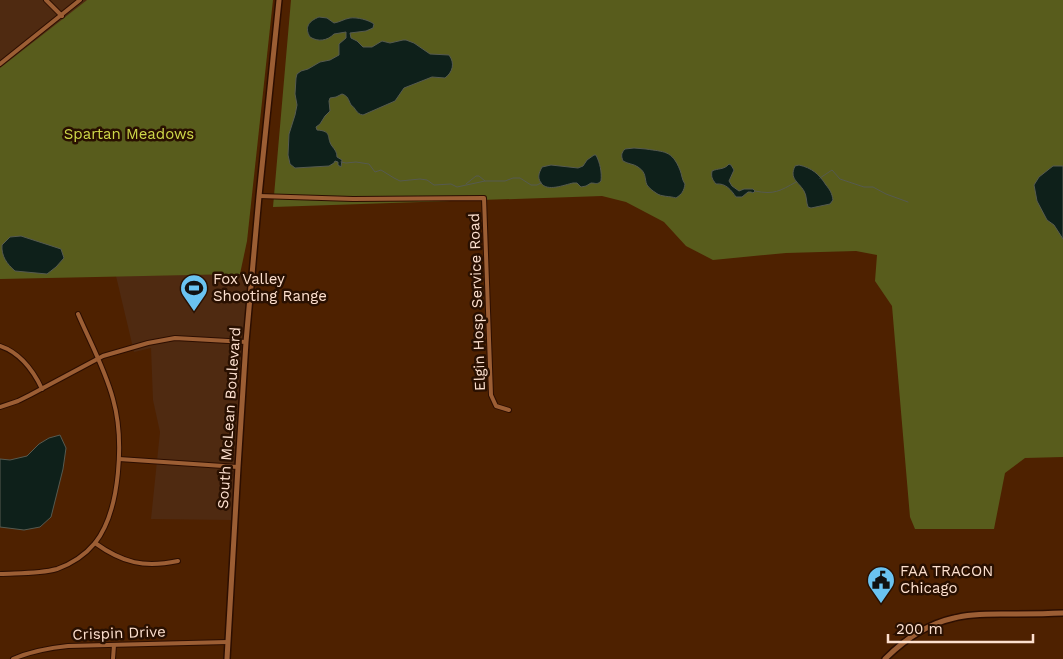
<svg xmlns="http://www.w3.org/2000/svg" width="1063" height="659" viewBox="0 0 1063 659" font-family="'Work Sans',sans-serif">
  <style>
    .built { fill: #4f2a11 }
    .green { fill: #585c1c }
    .water { fill: #0e201a; stroke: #565a50 }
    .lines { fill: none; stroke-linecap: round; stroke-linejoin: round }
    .stream { stroke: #565a50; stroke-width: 1 }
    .street-casing { stroke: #2c0e00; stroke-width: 6 }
    .secondary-casing { stroke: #2c0e00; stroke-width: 8 }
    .street { stroke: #9c5e34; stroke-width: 4 }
    .secondary { stroke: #9c5e34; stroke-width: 5 }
    .labels { text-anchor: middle; stroke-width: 5; stroke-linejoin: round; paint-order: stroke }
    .park-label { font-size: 15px; fill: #cfd849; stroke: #291001 }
    .poi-label { font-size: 15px; fill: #fde0cf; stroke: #291001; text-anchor: start }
    .street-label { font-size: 15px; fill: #fde0cf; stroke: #291001 }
  </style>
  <rect width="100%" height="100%" fill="#4e2100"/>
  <g class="built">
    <polygon points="0,0 90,0 0,72"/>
    <polygon points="250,274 233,520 151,519 160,432 153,400 151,348 134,352 116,276"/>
  </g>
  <g class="green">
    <polygon points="87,0 273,0 247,241 240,274 0,279 0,68"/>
    <polygon points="291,0 1063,0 1063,457 1025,458 1005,473 994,529 915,529 910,517 892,306 875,281 877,255 856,251 786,253 713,260 686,246 664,222 626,202 602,196 273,207"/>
  </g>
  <g class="water">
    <path d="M319 17 327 18 334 23C340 22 344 19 350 18 357 17 369 20 374 24L373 28 366 31 350 33 351 38 357 41 363 47H372L382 41 390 43 403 40H406L414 43 430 54 449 55C455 63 453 72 445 78L432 77 404 88 395 101 363 115C356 114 356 108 351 105 348 99 348 96 342 94L336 97 330 98 329 101 330 111 325 116 320 124 316 127 317 130C333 131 326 138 332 146 335 150 337 152 337 157L342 160 341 167 338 165V162L335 161 334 163 329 166 295 168 290 164 288 155 289 134 295 115 297 105 295 94 296 78 297 74 301 71 308 69 320 62 330 60 339 55V44L346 38V32L334 34C327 41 318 42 310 37 304 27 309 21 319 17Z"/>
    <path d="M634 148C638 148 642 149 646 149 664 152 672 150 680 170 682 175 682 180 685 184 684 191 682 194 676 198 670 196 661 197 656 193 653 191 649 188 647 185 644 178 647 173 638 167 634 164 628 164 623 161 621 156 621 153 625 149Z"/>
    <path d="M594 155H596C600 163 602 172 601 181 597 185 596 183 591 183L586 186 581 187 577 183H573C564 185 547 192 541 183 537 177 539 173 542 167L551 165 578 168 583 166 587 160Z"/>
    <path d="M729 164 731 165 734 170 729 181 732 186 739 191 744 189H753L755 191 753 193 751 192H748L742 197H736C731 190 726 183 716 184 712 179 711 177 712 171 718 168 724 170 729 164Z"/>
    <path d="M799 165C812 168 819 174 826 185 830 190 832 193 833 200L830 204 811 208 808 207C806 202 807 196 804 191 798 181 789 179 795 166Z"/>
    <polygon points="1053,166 1063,166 1063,239 1054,225 1047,220 1037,201 1034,185 1039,177"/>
    <path d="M21 236 61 249 64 258 56 267 47 274 15 271C7 264 1 256 2 245L10 237Z"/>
    <polygon points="60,435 66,448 63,469 51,517 40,527 24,530 0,527 0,459 10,460 27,456 39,444 49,438"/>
  </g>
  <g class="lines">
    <g class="stream">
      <polyline points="341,162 346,163 356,162 369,164 375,172 381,170 394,178 400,181 420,179 427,180 434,185 451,184 457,187 485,181 505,181 513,178 520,178 531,185 537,185 541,183"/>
      <polyline points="820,178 832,170 840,179 864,187 873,187 886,194 908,202"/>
      <polyline points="466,184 476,176 479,176 485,181"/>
      <path d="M755 191C774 195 780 191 796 182"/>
    </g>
    <g class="street-casing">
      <g id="street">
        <polyline points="46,0 62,16"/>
        <polyline points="0,64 80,0"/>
        <polyline points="259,196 353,199 484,198 491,395 496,406 509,410"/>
        <path d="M0 346C21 353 33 370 42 389"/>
        <polyline points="0,407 18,401 30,395 103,356 148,343 175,338 246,342"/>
        <polyline points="119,459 238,467"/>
        <path d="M95 543C123 563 144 568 178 561"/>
        <path d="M0 574C19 573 39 574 57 569 71 564 85 555 95 543 121 510 124 438 113 399 105 369 90 342 78 314"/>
        <path d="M13 659C31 651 49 648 68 646L228 642"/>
        <polyline points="113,659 114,645"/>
      </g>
    </g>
    <g class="secondary-casing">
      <g id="secondary">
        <polyline points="227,659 238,467 246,342 259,196 279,0"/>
        <path d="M885 659C904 640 927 624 954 618 969 614 985 614 1001 614 1021 614 1042 614 1063 613"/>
      </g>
    </g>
    <use href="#street" class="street"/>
    <use href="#secondary" class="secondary"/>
  </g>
  <defs>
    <g id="stadium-pin" transform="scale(1.4375)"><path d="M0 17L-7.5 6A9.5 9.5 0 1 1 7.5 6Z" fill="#6ac3f1" stroke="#291001"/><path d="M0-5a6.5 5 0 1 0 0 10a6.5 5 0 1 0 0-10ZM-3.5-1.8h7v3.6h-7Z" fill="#111"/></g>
    <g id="civic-pin" transform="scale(1.4375)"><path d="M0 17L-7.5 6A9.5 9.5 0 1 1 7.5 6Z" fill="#6ac3f1" stroke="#291001"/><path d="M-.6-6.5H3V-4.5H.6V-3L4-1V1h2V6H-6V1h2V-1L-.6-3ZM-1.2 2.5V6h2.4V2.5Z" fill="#111"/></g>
  </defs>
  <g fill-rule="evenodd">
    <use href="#stadium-pin" x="194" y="288"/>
    <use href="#civic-pin" x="881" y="580"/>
  </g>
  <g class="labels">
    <g class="park-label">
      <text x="129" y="139">Spartan Meadows</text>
    </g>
    <g class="poi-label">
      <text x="213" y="284">Fox Valley<tspan x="213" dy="17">Shooting Range</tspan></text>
      <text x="900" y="576">FAA TRACON<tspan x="900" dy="17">Chicago</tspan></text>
    </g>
    <g class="street-label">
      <text transform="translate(477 302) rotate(-92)" y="5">Elgin Hosp Service Road</text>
      <text transform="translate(229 418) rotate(-86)" y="5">South McLean Boulevard</text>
      <text transform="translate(119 633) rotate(-2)" y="5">Crispin Drive</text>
    </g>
  </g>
  <path d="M888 634v8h145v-8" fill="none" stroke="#fde0cf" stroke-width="2.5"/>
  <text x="896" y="634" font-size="15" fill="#fde0cf" stroke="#291001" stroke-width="4" paint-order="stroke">200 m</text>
</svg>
